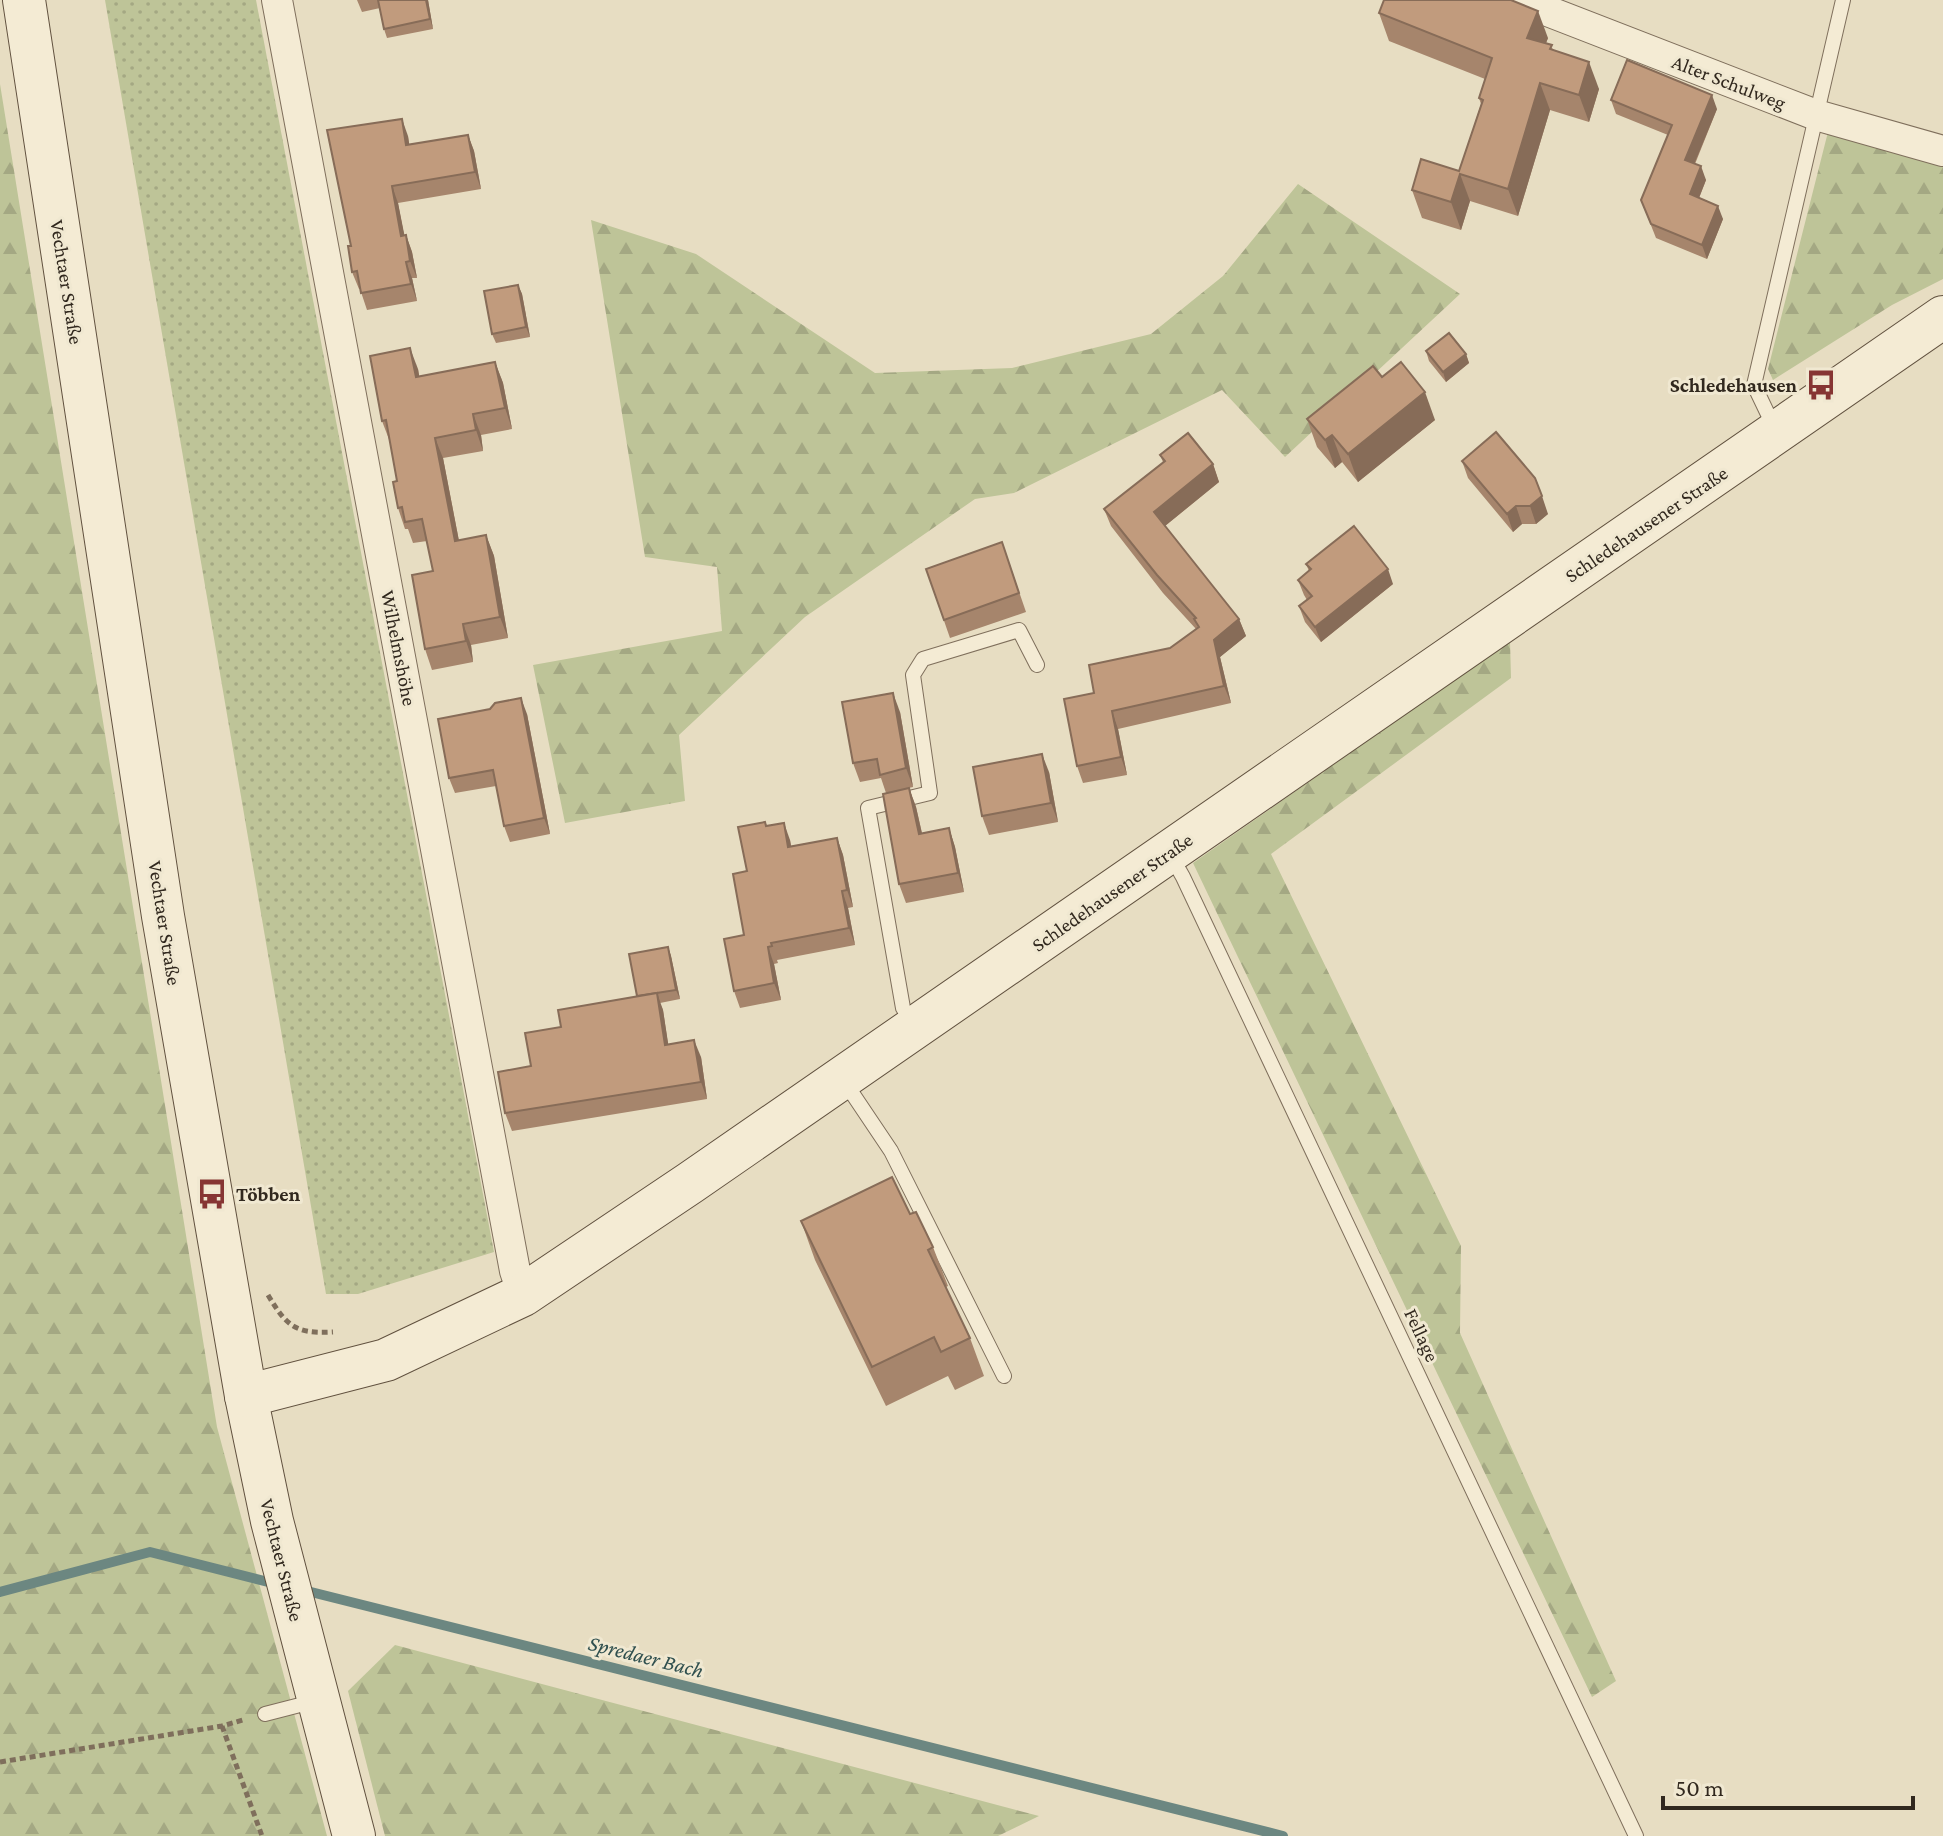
<svg xmlns="http://www.w3.org/2000/svg" width="1943" height="1836" viewBox="0 0 1943 1836" font-family="'Crimson Pro',serif">
  <style>
    .grass { fill: url(#grass-dots) }
    .forest { fill: url(#forest-firs) }
    .lines { fill: none; stroke-linecap: round; stroke-linejoin: round }
    .stream { stroke: #6c8781; stroke-width: 10 }
    .lane-casing { stroke: #7f6f5c; stroke-width: 16 }
    .street-casing { stroke: #7f6f5c; stroke-width: 32 }
    .secondary-casing { stroke: #61513f; stroke-width: 44 }
    .path { stroke: #7f6f5c; stroke-width: 5; stroke-dasharray: 6 4; stroke-linecap: butt }
    .lane { stroke: #f4ebd4; stroke-width: 14 }
    .street { stroke: #f4ebd4; stroke-width: 30 }
    .secondary { stroke: #f4ebd4; stroke-width: 42 }
    .wall { fill: #a6856c }
    .shaded-wall { fill: #876c58 }
    .building { fill: #c19b7d; stroke: #876c58; stroke-width: 2 }
    .labels { text-anchor: middle; stroke-width: 6; stroke-linejoin: round; paint-order: stroke }
    .street-label { font-size: 20px; fill: #31281e; stroke: #f0e8d1 }
    .poi-label { font-size: 20px; font-weight: bold; fill: #31281e; stroke: #f0e8d1; text-anchor: end }
    .water-label { font-size: 22px; font-style: italic; fill: #2f4f4e; stroke: #f0e8d1 }
  </style>
  <defs>
    <pattern id="grass-dots" width="8" height="8" patternUnits="userSpaceOnUse" patternTransform="scale(2)"><rect width="8" height="8" fill="#bec498"/><path d="M2 2h.1M6 6h.1" fill="none" stroke="#a4a883" stroke-width="1.8" stroke-linecap="round"/></pattern>
    <pattern id="forest-firs" width="22" height="20" patternUnits="userSpaceOnUse" patternTransform="scale(2)"><rect width="22" height="20" fill="#bec498"/><path d="M5 1l3.5 6h-7zM16 11l3.5 6h-7z" fill="#a4a883"/></pattern>
  </defs>
  <rect width="100%" height="100%" fill="#e7ddc2"/>
  <polygon class="grass" points="105,0 256,0 494,1252 358,1294 326,1294"/>
  <g class="forest">
    <polygon points="0,84 217,1427 327,1836 0,1836"/>
    <polygon points="1830,124 1943,163 1943,279 1892,305 1773,380 1768,369"/>
    <polygon points="1298,184 1460,294 1285,457 1222,390 1014,493 975,499 805,617 679,735 685,801 565,823 533,665 722,631 717,567 645,557 591,220 696,254 875,373 1012,368 1151,334 1223,276"/>
    <polygon points="1510,641 1511,678 1271,854 1461,1246 1460,1333 1616,1681 1592,1697 1193,863"/>
    <polygon points="395,1645 1039,1816 998,1836 385,1836 348,1691"/>
  </g>
  <g class="lines">
    <g class="stream">
      <polyline points="299,1589 1283,1836"/>
      <polyline points="0,1592 150,1552 276,1584"/>
    </g>
    <g class="lane-casing">
      <g id="lane">
        <polyline points="1775,429 1754,385 1843,0"/>
        <polyline points="1170,854 1183,877 1636,1836"/>
        <polyline points="913,1025 903,1008 868,808 930,793 913,675 923,659 1019,630 1037,665"/>
        <polyline points="844,1081 891,1151 1004,1376"/>
        <polyline points="265,1714 300,1705"/>
      </g>
    </g>
    <g class="street-casing">
      <g id="street">
        <polyline points="277,0 515,1271 523,1295"/>
        <polyline points="1519,0 1816,115 1943,151"/>
      </g>
    </g>
    <g class="secondary-casing">
      <g id="secondary">
        <polyline points="24,0 163,916 246,1396 272,1521 354,1836"/>
        <polyline points="246,1396 386,1360 523,1295 690,1183 1943,317"/>
      </g>
    </g>
    <g class="path">
      <path d="M268 1295C287 1327 296 1334 333 1332"/>
      <polyline points="222,1726 262,1836"/>
      <polyline points="0,1762 222,1726 243,1720"/>
    </g>
    <use href="#lane" class="lane"/>
    <use href="#street" class="street"/>
    <use href="#secondary" class="secondary"/>
  </g>
  <g class="wall">
    <polygon points="357,0 428,0 433,29 387,38 384,29 380,8 362,12"/>
    <polygon points="1379,13 1548,38 1546,43 1599,89 1589,122 1550,110 1518,216 1470,201 1461,230 1422,218 1412,190 1459,171 1481,104 1479,98 1485,79 1389,41"/>
    <polygon points="1611,100 1717,109 1695,164 1706,180 1699,198 1723,219 1707,259 1656,238 1641,200 1668,135 1616,114"/>
    <polygon points="468,135 474,151 481,189 398,203 404,235 406,235 412,252 417,278 412,278 417,301 367,310 360,289 359,289 352,272 351,246 408,136 409,145"/>
    <polygon points="518,285 522,294 530,337 496,343 492,334"/>
    <polygon points="1426,351 1466,354 1469,363 1446,382 1429,361"/>
    <polygon points="495,362 503,383 512,429 481,435 483,451 443,458 459,541 486,535 494,556 508,638 471,645 473,662 432,670 425,649 433,571 427,541 413,543 408,529 405,529 398,508 397,481 390,442 382,421 418,369 419,377"/>
    <polygon points="1382,377 1435,420 1358,482 1342,462 1335,468 1317,447 1307,419"/>
    <polygon points="1160,455 1213,464 1219,482 1165,526 1239,619 1246,636 1220,657 1231,703 1118,729 1127,775 1083,783 1077,766 1094,693 1170,648 1196,629 1163,593 1111,526 1104,509 1163,462"/>
    <polygon points="1462,461 1548,514 1536,524 1522,524 1513,532 1468,478"/>
    <polygon points="1002,542 1026,612 950,638 926,569"/>
    <polygon points="1306,564 1393,584 1321,642 1305,622 1299,606 1307,600 1304,595 1298,580 1309,571"/>
    <polygon points="900,712 913,787 886,793 881,778 860,782 853,763"/>
    <polygon points="527,714 550,834 510,842 504,826 496,786 455,793 449,778"/>
    <polygon points="1049,772 1058,822 989,835 982,816"/>
    <polygon points="909,788 916,807 922,833 949,828 955,847 964,892 906,903 899,884"/>
    <polygon points="767,826 790,840 791,846 837,838 843,855 853,907 848,908 855,945 777,960 778,963 774,964 781,1000 740,1008 734,991"/>
    <polygon points="668,947 671,956 680,999 660,1003 663,1010 668,1044 701,1057 707,1099 512,1131 505,1113 531,1066 561,1027 637,996"/>
    <polygon points="801,1221 933,1247 948,1286 946,1287 970,1338 984,1376 955,1390 948,1376 886,1406 815,1260"/>
  </g>
  <g class="shaded-wall">
    <polygon points="426,0 428,0 433,29 430,19"/>
    <polygon points="1538,11 1548,38 1537,65 1527,38"/>
    <polygon points="1589,62 1599,89 1589,122 1579,95"/>
    <polygon points="1540,83 1550,110 1518,216 1508,189"/>
    <polygon points="1712,95 1717,109 1690,174 1685,160"/>
    <polygon points="402,119 408,136 412,162 406,145"/>
    <polygon points="468,135 474,151 481,189 475,172"/>
    <polygon points="1701,166 1706,180 1695,208 1690,194"/>
    <polygon points="1460,174 1470,201 1461,230 1451,202"/>
    <polygon points="392,186 398,203 408,253 401,236"/>
    <polygon points="1718,206 1723,219 1707,259 1702,245"/>
    <polygon points="406,235 412,252 417,278 410,261"/>
    <polygon points="406,262 412,278 417,301 411,284"/>
    <polygon points="518,285 522,294 530,337 526,327"/>
    <polygon points="410,348 418,369 423,398 416,377"/>
    <polygon points="1466,354 1469,363 1446,382 1443,372"/>
    <polygon points="495,362 503,383 512,429 505,408"/>
    <polygon points="1425,392 1435,420 1358,482 1348,454"/>
    <polygon points="473,414 481,435 483,451 476,430"/>
    <polygon points="1332,435 1342,462 1335,468 1325,440"/>
    <polygon points="435,438 443,458 463,562 455,541"/>
    <polygon points="1213,464 1219,482 1160,530 1154,512"/>
    <polygon points="1542,496 1548,514 1536,524 1530,506"/>
    <polygon points="1516,506 1522,524 1513,532 1507,514"/>
    <polygon points="486,535 494,556 508,638 500,617"/>
    <polygon points="1388,569 1393,584 1321,642 1315,627"/>
    <polygon points="1239,619 1246,636 1220,657 1231,703 1224,686 1214,640"/>
    <polygon points="463,624 471,645 473,662 466,641"/>
    <polygon points="893,693 900,712 913,787 906,768"/>
    <polygon points="521,698 527,714 550,834 544,818"/>
    <polygon points="1112,711 1118,729 1127,775 1121,757"/>
    <polygon points="1042,754 1049,772 1058,822 1051,803"/>
    <polygon points="909,788 916,807 926,852 919,834"/>
    <polygon points="784,823 790,840 794,864 788,847"/>
    <polygon points="949,828 955,847 964,892 958,873"/>
    <polygon points="837,838 843,855 853,907 847,890"/>
    <polygon points="842,891 848,908 855,945 849,928"/>
    <polygon points="668,947 671,956 680,999 676,990"/>
    <polygon points="768,947 774,964 781,1000 774,983"/>
    <polygon points="657,993 663,1010 671,1062 665,1045"/>
    <polygon points="694,1040 701,1057 707,1099 701,1082"/>
  </g>
  <g class="building">
    <polygon points="378,0 426,0 430,19 384,29"/>
    <polygon points="1384,0 1511,0 1538,11 1527,38 1552,45 1550,49 1589,62 1579,95 1540,83 1508,189 1460,174 1451,202 1412,190 1421,159 1459,171 1483,100 1479,98 1492,58 1379,13"/>
    <polygon points="1627,60 1712,95 1685,160 1701,166 1690,194 1718,206 1702,245 1651,224 1641,200 1672,125 1611,100"/>
    <polygon points="402,119 406,145 468,135 475,172 392,186 401,236 406,235 410,261 406,262 411,284 361,293 357,271 352,272 348,246 351,246 327,130"/>
    <polygon points="518,285 526,327 492,334 484,291"/>
    <polygon points="1449,333 1466,354 1443,372 1426,351"/>
    <polygon points="410,348 416,377 495,362 505,408 473,414 476,430 435,438 455,541 486,535 500,617 463,624 466,641 425,649 412,575 433,571 422,519 405,522 402,507 398,508 393,482 397,481 386,420 382,421 370,356"/>
    <polygon points="1401,362 1425,392 1348,454 1332,435 1325,440 1307,419 1373,366 1382,377"/>
    <polygon points="1496,432 1535,478 1542,496 1530,506 1516,506 1507,514 1462,461"/>
    <polygon points="1188,433 1213,464 1154,512 1239,619 1214,640 1224,686 1112,711 1121,757 1077,766 1064,699 1094,693 1089,665 1170,648 1199,627 1194,619 1196,618 1157,575 1104,509 1165,461 1160,455"/>
    <polygon points="1354,526 1388,569 1315,627 1299,606 1312,596 1298,580 1311,569 1306,564"/>
    <polygon points="1002,542 1019,593 944,620 926,569"/>
    <polygon points="893,693 906,768 880,775 877,759 853,763 842,702"/>
    <polygon points="521,698 544,818 504,826 493,770 449,778 438,719 490,709 495,703"/>
    <polygon points="1042,754 1051,803 982,816 973,767"/>
    <polygon points="909,788 919,834 949,828 958,873 899,884 883,794"/>
    <polygon points="765,822 766,826 784,823 788,847 837,838 847,890 842,891 849,928 771,943 772,946 768,947 774,983 734,991 724,939 744,935 733,874 747,871 738,827"/>
    <polygon points="668,947 676,990 637,996 629,954"/>
    <polygon points="657,993 665,1045 694,1040 701,1082 505,1113 498,1072 531,1066 525,1033 561,1027 558,1010"/>
    <polygon points="892,1177 910,1214 916,1212 933,1247 928,1250 970,1338 941,1352 934,1337 872,1367 801,1221"/>
  </g>
  <defs>
    <g id="bus-bare" transform="scale(2.4)"><path d="M-5-6H5V4H4V6H2V4H-2V6H-4V4H-5ZM-3.5-4V0h7V-4ZM-3.5 1.2v1.5H-2V1.2ZM2 1.2v1.5H3.5V1.2Z" fill="#863533" stroke="#f0e8d1" stroke-width="2.5" paint-order="stroke"/></g>
  </defs>
  <g fill-rule="evenodd">
    <use href="#bus-bare" x="1821" y="385"/>
    <use href="#bus-bare" x="212" y="1194"/>
  </g>
  <g class="labels">
    <g class="street-label">
      <text transform="translate(1729 82) rotate(21)" y="7">Alter Schulweg</text>
      <text transform="translate(67 282) rotate(81)" y="7">Vechtaer Straße</text>
      <text transform="translate(1646 524) rotate(-34)" y="7">Schledehausener Straße</text>
      <text transform="translate(399 648) rotate(79)" y="7">Wilhelmshöhe</text>
      <text transform="translate(1112 892) rotate(-35)" y="7">Schledehausener Straße</text>
      <text transform="translate(165 923) rotate(81)" y="7">Vechtaer Straße</text>
      <text transform="translate(1422 1335) rotate(65)" y="7">Fellage</text>
      <text transform="translate(282 1560) rotate(76)" y="7">Vechtaer Straße</text>
    </g>
    <g class="poi-label">
      <text x="1797" y="392">Schledehausen</text>
      <text x="236" y="1201" text-anchor="start">Többen</text>
    </g>
    <g class="water-label">
      <text transform="translate(646 1656) rotate(14)" y="8">Spredaer Bach</text>
    </g>
  </g>
  <path d="M1663 1796v12h250v-12" fill="none" stroke="#31281e" stroke-width="4"/>
  <text x="1675" y="1796" font-size="24" fill="#31281e" stroke="#f0e8d1" stroke-width="6" paint-order="stroke">50 m</text>
</svg>
